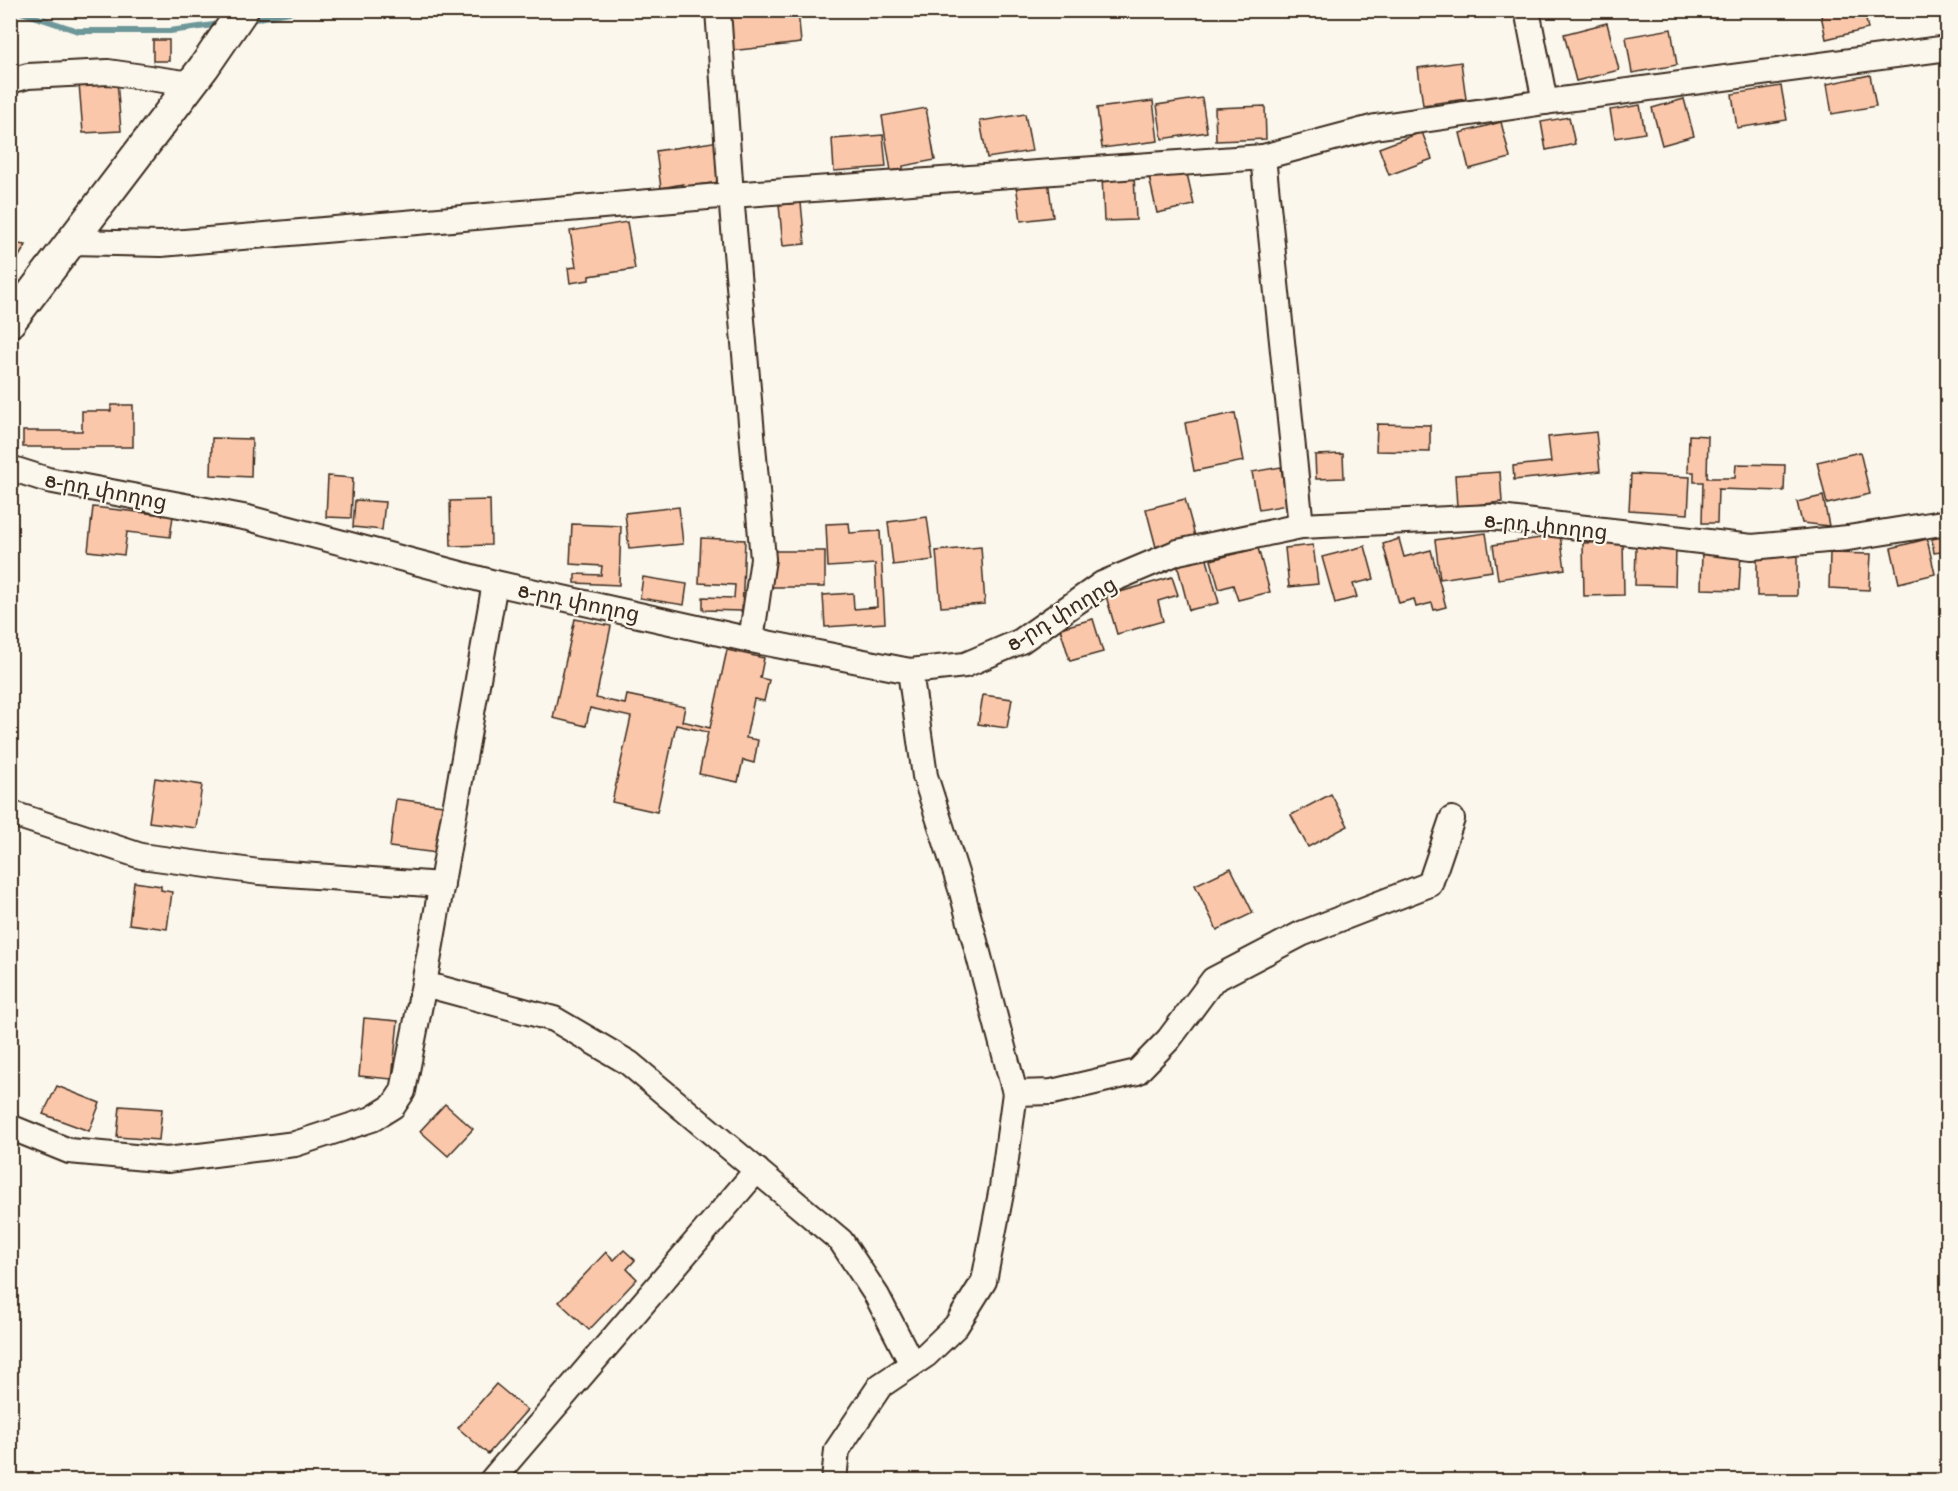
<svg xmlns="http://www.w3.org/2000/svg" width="1958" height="1491" viewBox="0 0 1958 1491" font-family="'Gochi Hand','Noto Sans Armenian',sans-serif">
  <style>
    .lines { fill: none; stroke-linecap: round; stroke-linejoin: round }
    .stream { stroke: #6e979a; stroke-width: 6 }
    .building { fill: #fac7aa; stroke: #3b2a1e; stroke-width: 1.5 }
    .minor-casing { stroke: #3b2a1e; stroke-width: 28 }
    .major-casing { stroke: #3b2a1e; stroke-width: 34 }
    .minor { stroke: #fbf7ec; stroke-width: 24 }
    .major { stroke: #fbf7ec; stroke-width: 30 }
    .labels { text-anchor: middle; stroke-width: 4.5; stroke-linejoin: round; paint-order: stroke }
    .street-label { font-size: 22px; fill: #3b2a1e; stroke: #fbf7ec }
  </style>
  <rect width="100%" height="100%" fill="#fbf7ec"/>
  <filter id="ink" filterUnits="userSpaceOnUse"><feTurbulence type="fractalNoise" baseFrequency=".0167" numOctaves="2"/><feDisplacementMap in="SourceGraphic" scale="12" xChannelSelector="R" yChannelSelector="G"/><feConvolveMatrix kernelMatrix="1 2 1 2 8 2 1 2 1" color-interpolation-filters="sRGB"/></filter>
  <g filter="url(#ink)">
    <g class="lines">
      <g class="stream">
        <polyline points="15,10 78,31 170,31 221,24"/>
        <polyline points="249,20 300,10"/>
      </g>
    </g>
    <g class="building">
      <polygon points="748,10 798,10 801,43 730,51 726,13"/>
      <polygon points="1820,10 1864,10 1868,29 1826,39"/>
      <polygon points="1607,23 1619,70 1576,81 1564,34"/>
      <polygon points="1671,29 1677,65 1632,73 1626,37"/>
      <rect x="153" y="40" width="16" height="21"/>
      <polygon points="1461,62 1466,99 1423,105 1418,68"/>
      <polygon points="1870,75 1876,106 1832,114 1827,84"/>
      <polygon points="117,80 121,131 83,133 79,83"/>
      <polygon points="1781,86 1787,120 1737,128 1732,94"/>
      <polygon points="1202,98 1207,132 1162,139 1157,105"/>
      <polygon points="1684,99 1694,136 1662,145 1652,108"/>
      <polygon points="1153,101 1158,141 1102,148 1097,108"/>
      <polygon points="1640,105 1645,133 1615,138 1610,110"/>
      <polygon points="1265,106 1266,139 1216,141 1215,108"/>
      <polygon points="926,108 935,160 903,166 903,169 891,171 882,116"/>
      <polygon points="1025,114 1032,151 987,158 980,121"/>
      <polygon points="1569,117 1575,144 1546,150 1541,122"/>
      <polygon points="1501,122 1510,158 1469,169 1460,133"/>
      <polygon points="1422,132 1432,159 1389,175 1379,148"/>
      <polygon points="883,135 886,167 834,171 832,139"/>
      <polygon points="719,141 726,181 683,187 683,184 661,188 656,151"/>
      <polygon points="1186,169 1194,205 1157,213 1149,177"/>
      <polygon points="1134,174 1136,220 1104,221 1102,176"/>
      <polygon points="1048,180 1053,217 1021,221 1016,184"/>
      <polygon points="801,203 805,244 783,246 779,205"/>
      <polygon points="627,222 635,269 589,276 589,280 570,283 568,268 576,267 570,231"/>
      <polygon points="10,243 26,245 10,271"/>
      <polygon points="111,405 133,405 133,447 23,447 23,431 82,431 82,411 111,411"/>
      <polygon points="1235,413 1244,461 1194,471 1185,423"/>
      <polygon points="1377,424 1430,425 1430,452 1376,451"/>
      <polygon points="1596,432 1600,471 1514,480 1513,466 1551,462 1548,437"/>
      <polygon points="1689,435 1708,436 1707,478 1735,478 1736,464 1785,465 1784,491 1718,489 1717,523 1702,523 1703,482 1694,482 1694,472 1688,472"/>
      <polygon points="212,438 252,439 251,477 211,475"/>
      <polygon points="1860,452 1870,494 1827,504 1817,462"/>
      <polygon points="1343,454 1344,478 1316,479 1315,455"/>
      <polygon points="1281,467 1287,505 1259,510 1252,472"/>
      <polygon points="1500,472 1502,502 1457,507 1455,475"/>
      <polygon points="1631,474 1690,477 1688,514 1629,510"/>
      <polygon points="328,476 353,478 351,518 326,517"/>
      <polygon points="1823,496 1829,526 1802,523 1797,502"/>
      <polygon points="1185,499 1195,536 1156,547 1146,509"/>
      <polygon points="355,500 385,502 382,530 353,527"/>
      <polygon points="490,500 491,545 451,546 450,501"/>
      <polygon points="93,507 173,516 170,537 127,532 124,555 88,551"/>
      <polygon points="679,507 683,544 629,549 625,513"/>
      <polygon points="927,517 933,560 893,565 888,522"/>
      <polygon points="849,523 850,533 880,531 885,623 825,627 823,595 853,593 854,609 877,607 875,564 828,567 826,524"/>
      <polygon points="572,524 621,526 619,585 575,583 575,574 601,575 602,566 570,564"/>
      <polygon points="1486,533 1492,571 1440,579 1435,540"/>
      <polygon points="1560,535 1565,569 1498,579 1493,545"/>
      <polygon points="1948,536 1948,551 1934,553 1932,539"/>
      <polygon points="701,538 745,540 742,611 703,610 703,597 734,598 735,585 699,583"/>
      <polygon points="1399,539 1404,557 1431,550 1446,607 1434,610 1432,603 1416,607 1414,599 1399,603 1383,544"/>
      <polygon points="1927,539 1935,574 1899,583 1891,548"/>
      <polygon points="1623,542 1624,595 1584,596 1583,543"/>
      <polygon points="1313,545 1318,584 1289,587 1285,548"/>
      <polygon points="1365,546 1374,579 1353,584 1357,597 1335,603 1322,557"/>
      <polygon points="981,547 985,604 941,607 936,551"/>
      <polygon points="1636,547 1676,548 1675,586 1635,585"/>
      <polygon points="1258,548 1270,592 1238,600 1233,585 1219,589 1211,560"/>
      <polygon points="768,551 825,551 825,587 769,587"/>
      <polygon points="1702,552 1741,553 1739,590 1701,589"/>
      <polygon points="1830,553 1871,554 1869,590 1829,588"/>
      <polygon points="1206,556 1219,603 1189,610 1177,564"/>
      <rect x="1757" y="556" width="40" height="40"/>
      <polygon points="643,577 687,584 684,605 640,598"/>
      <polygon points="1172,577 1178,595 1158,601 1163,621 1117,634 1106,596"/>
      <polygon points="575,619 611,626 596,698 625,704 627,695 685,707 682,721 710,728 727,650 764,658 760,678 769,680 764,701 754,699 746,738 758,740 754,763 743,760 738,782 699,774 708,732 676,725 657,812 612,802 631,717 590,708 586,726 553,718"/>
      <polygon points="1093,619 1103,652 1070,661 1060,628"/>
      <polygon points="983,695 1012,699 1007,728 978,724"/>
      <polygon points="155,778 202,785 196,828 149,822"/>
      <polygon points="1331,794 1348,826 1308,847 1291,815"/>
      <polygon points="396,799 443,805 437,853 390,847"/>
      <polygon points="1231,868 1253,913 1217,930 1195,885"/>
      <polygon points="134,882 161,886 161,890 172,892 167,929 129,924"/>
      <polygon points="364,1018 398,1021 392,1079 359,1076"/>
      <polygon points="57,1086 100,1103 89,1131 43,1114"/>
      <polygon points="445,1104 473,1129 448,1156 420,1131"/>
      <polygon points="120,1106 162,1109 159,1140 117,1137"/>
      <polygon points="624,1250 635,1260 627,1269 637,1279 589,1330 559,1302 606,1252 614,1260"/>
      <polygon points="496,1384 527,1410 488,1454 458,1428"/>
    </g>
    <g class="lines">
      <g class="minor-casing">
        <g id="minor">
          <polyline points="718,10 731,195 763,559 751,640"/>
          <polyline points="1527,10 1545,102"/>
          <polyline points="10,81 28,76 108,72 191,84"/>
          <polyline points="1263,157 1301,526"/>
          <polyline points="71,242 161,244 731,195 1263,157 1375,127 1545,102 1948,48"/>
          <polyline points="10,468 48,480 248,518 495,583 751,640 910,671 965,665 1021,641 1102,584 1178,552 1301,526 1491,517 1752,547 1848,538 1948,522"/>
          <polyline points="495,583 424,984 554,1019 629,1063 841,1241 877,1296 912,1364"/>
          <polyline points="910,671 925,776 962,892 1015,1093 1052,1092 1137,1072 1169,1039 1213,980 1301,934 1430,884 1452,819"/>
          <polyline points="10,813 141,856 259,872 442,885"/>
          <polyline points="10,1127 69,1151 167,1160 295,1144 372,1119 393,1106 403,1091 424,984"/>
          <polyline points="492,1480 757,1170"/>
          <polyline points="834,1480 837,1450 880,1386 926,1355 956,1326 984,1281 1002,1188 1015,1093"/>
        </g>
      </g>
      <g class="major-casing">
        <polyline id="major" points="10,322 204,67 243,10"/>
      </g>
      <use href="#minor" class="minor"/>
      <use href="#major" class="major"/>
    </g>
  </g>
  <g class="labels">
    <g class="street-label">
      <text transform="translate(106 490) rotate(11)" y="8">8-րդ փողոց</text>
      <text transform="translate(1546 525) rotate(6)" y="8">8-րդ փողոց</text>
      <text transform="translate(579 601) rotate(12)" y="8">8-րդ փողոց</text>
      <text transform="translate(1061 613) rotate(-31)" y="8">8-րդ փողոց</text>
    </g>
  </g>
  <rect width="1958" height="1491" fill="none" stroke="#fbf7ec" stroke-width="36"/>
  <rect x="18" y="18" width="1922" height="1455" fill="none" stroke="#3b2a1e" stroke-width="2" filter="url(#ink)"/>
</svg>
